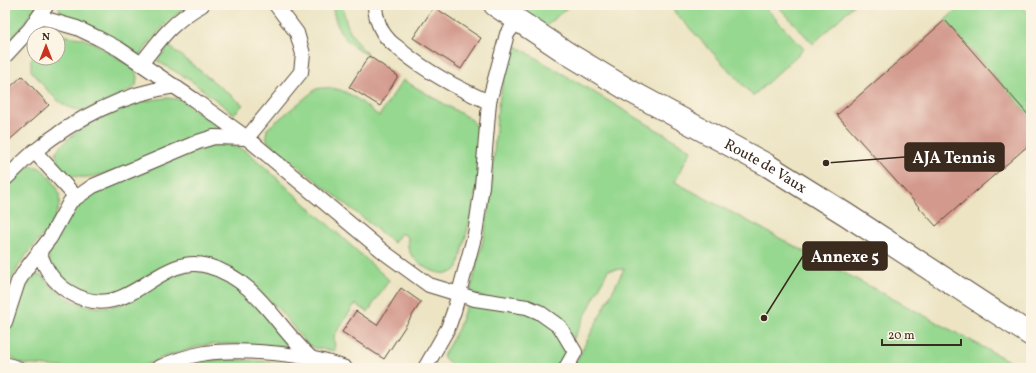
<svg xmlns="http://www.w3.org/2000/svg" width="1036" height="373" viewBox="0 0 1036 373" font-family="Vollkorn,serif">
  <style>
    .green { fill: #96d890; stroke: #688157 }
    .building { fill: #d3998d }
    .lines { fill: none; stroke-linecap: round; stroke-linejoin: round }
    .service-casing { stroke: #564637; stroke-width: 16 }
    .tertiary-casing { stroke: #564637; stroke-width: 24 }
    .service { stroke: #fff; stroke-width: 14 }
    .tertiary { stroke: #fff; stroke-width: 22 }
    .labels { text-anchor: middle; stroke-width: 3; stroke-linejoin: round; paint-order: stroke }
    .street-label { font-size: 15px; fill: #3b2a1e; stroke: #fcf5e5 }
    .leader { fill: none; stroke: #3b2a1e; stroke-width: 1.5 }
    .callout-dot { fill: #3b2a1e; stroke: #fcf5e5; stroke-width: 1.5 }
    .callout { fill: #3b2a1e; stroke: #3b2a1e; stroke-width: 1.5 }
    .callout-label { font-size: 16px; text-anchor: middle; font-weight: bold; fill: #fff }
  </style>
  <rect width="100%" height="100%" fill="#fcf5e5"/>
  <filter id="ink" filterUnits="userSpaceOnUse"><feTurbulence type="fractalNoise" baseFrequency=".025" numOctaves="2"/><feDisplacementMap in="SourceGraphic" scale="8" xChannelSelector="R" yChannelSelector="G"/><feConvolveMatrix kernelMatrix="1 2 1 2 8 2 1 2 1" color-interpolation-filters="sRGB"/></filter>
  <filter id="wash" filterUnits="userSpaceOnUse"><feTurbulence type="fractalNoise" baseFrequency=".012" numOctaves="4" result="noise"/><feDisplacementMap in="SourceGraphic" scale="16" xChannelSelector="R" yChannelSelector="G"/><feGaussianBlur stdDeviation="0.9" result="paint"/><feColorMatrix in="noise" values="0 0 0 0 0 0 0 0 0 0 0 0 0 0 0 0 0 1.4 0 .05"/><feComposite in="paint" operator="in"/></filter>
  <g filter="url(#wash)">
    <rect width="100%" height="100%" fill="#ece4c3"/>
    <g class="green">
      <polygon points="5,5 37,5 23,25 5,45"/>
      <path d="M59 5H190C169 17 155 36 140 55L89 25 60 14Z"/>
      <path d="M332 5H343C344 26 355 41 369 56 343 40 338 35 332 5Z"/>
      <polygon points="521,5 570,5 543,29"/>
      <polygon points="668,5 763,5 804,49 753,96"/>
      <polygon points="777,5 854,5 813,44"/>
      <polygon points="962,5 1021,5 1031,16 1031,118 945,20"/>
      <path d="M58 35 81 38 94 43 134 68 137 77 136 86C126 93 116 97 106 102 98 105 87 111 79 110 58 108 44 85 31 71V60L34 53V58H58Z"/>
      <polygon points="169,46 243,105 234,114 190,80 157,61"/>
      <polygon points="516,46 691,150 675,182 1022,368 573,368 624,269 608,270 573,340 563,324 470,293 484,236 490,201 498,106 510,49"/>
      <path d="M403 80 472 120C493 148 466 233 458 267 448 282 422 268 413 257 408 252 407 243 408 237L401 233 394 243 268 142 266 136 267 129 316 89C343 83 359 101 379 116Z"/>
      <path d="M166 98 179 99 221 129C201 135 183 143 164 150 138 161 59 204 56 152 78 123 131 101 166 98Z"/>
      <path d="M222 144 239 148 248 152 389 280 368 312 355 304 334 336 335 351 314 348 306 343C294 329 282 311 268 299 263 295 198 259 194 258 191 257 185 259 182 260 145 265 129 305 85 292 74 289 65 283 57 275 50 267 46 257 50 247L75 206 96 191 200 148Z"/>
      <path d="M30 166C40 166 44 171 50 178 78 207 37 238 22 261 14 273 9 284 5 297V187L23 169Z"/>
      <path d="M195 270 217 275 245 292 289 344 288 346 226 344 204 345 164 357 139 368H73L23 364C0 355 6 338 12 318 16 307 19 296 23 285 28 276 32 274 42 276 68 306 100 317 137 297 148 291 157 282 168 277 176 273 186 272 195 270Z"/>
      <polygon points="468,301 526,311 548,321 569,348 559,368 453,368 443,356 458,329"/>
      <polygon points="227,359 286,363 320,368 180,368 207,361"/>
    </g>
    <g id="blocks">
      <g class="building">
        <polygon points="434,7 481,38 461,69 413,38"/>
        <polygon points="945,20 1031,118 1031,143 936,226 837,115"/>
        <polygon points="369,56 398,76 380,106 349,87"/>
        <polygon points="22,76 49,105 5,144 5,92"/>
        <polygon points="401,288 421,302 384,359 342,332 356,311 377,325"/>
      </g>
    </g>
  </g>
  <g filter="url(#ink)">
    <use href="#blocks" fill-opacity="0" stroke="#564637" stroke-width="1"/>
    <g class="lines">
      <g class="service-casing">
        <g id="service">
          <path d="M375 5C375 16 380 31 388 39 392 44 399 48 404 53 430 74 459 89 489 102"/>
          <polyline points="39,17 77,28 98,38 119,49 193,99 247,138 385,253 429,285 475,299 527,307 539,312 560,327 575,352 566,368"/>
          <polyline points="5,56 29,30 47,5"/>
          <path d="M141 64C161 38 173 21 202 5"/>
          <polyline points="34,151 76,197"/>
          <path d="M5 179C15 170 24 160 34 152 73 119 125 93 175 86"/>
          <path d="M39 251C45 269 53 282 69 292 129 328 155 251 208 266 256 279 276 326 311 358"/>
          <polyline points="5,322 18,282 26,269 50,238 70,202 93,186 198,142 214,137 247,138 301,72 303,54 297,33 276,5"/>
          <polyline points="5,364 17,368"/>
          <path d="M158 368C173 361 189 356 205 353 242 348 311 354 345 368"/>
          <polyline points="425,368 448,328 454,311 475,234 482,186 489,102 507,34 518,20"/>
        </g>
      </g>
      <g class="tertiary-casing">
        <g id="tertiary">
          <path id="s1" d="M495 5 567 53 630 91 767 165 847 215 1031 335"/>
        </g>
      </g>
      <use href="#service" class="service"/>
      <use href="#tertiary" class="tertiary"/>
    </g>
  </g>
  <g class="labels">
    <g class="street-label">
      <text dy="5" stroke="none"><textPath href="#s1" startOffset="315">Route de Vaux</textPath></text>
    </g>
  </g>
  <path class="leader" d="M826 163L905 157M764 318L803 256"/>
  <g class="callout-dot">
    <circle cx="826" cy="163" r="4"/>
    <circle cx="764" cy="318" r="4"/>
  </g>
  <g class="callout">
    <rect x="905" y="143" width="99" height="28" rx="4"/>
    <rect x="803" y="242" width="84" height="28" rx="4"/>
  </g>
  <g class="callout-label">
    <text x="954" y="163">AJA Tennis</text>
    <text x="845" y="262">Annexe 5</text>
  </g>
  <rect width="1036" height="373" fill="none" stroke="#fcf5e5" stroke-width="20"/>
  <g transform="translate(46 46)"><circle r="19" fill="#fcf5e5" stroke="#afa495"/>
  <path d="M0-3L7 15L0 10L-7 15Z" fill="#c8321e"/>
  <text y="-6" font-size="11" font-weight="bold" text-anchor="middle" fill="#3b2a1e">N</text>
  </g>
  <path d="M882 339v6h79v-6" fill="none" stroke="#3b2a1e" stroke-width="2"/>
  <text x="888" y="339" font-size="12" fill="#3b2a1e" stroke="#fcf5e5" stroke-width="3" paint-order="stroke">20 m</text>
</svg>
